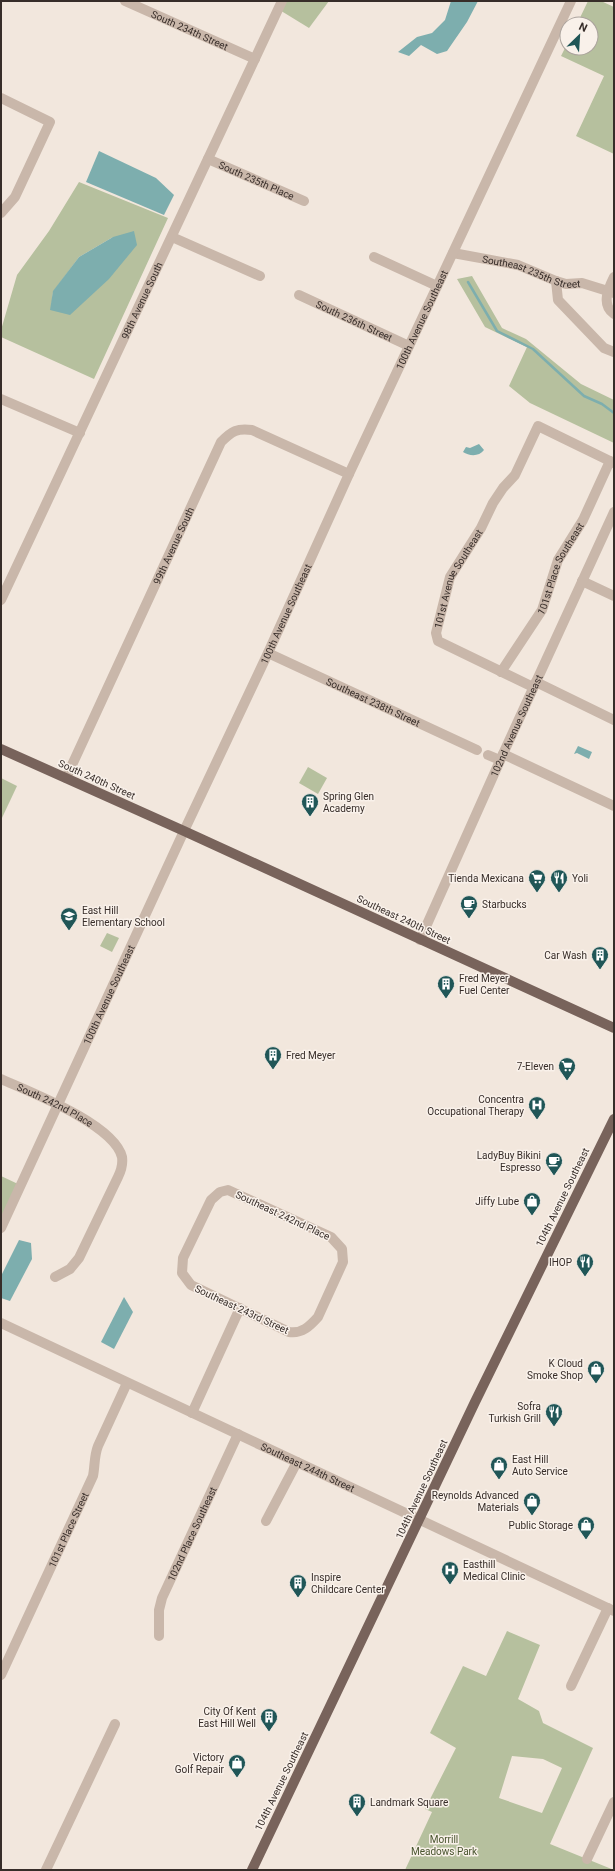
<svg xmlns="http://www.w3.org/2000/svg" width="615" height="1871" viewBox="0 0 615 1871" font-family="Roboto,sans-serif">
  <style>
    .green { fill: #b6c09e; fill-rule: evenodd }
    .water { fill: #7daeae }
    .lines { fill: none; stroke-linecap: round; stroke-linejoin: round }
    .stream { stroke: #7daeae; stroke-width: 2.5 }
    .minor { stroke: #c9b7aa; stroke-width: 10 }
    .major { stroke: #78635b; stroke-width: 10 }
    .labels { text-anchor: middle; stroke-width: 3; stroke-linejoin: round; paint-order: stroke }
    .street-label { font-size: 10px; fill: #372d29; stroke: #f9f1ea }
    .poi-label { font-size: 10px; fill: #372d29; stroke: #f9f1ea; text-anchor: end }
    .park-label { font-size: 10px; fill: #48542e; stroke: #f9f1ea }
  </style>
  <rect width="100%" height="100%" fill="#f2e7dd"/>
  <g class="green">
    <polygon points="282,1 329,1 309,28 278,9"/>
    <polygon points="588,1 601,1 614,7 614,154 576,136 604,76 561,56 567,44 567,48 591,48 591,24 577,24"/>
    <path d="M79 182 168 218 94 379 1 337V330L17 275 49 231ZM113 237 51 310 53 292 79 257Z"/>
    <polygon points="472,276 502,328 526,339 581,384 614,400 614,443 530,403 509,386 527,347 485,327 457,279"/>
    <polygon points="308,767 327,778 318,794 299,783"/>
    <polygon points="1,778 17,786 1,820"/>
    <polygon points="107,933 119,938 112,952 100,946"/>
    <polygon points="1,1176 18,1184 1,1219"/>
    <path d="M507 1631 540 1645 518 1699 539 1711 543 1723 593 1748 550 1844 614 1870H405L432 1812 425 1809 456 1748 430 1733 463 1666 486 1676ZM512 1756 543 1759 562 1768 542 1813 499 1798Z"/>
  </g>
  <g class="water">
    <polygon points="451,1 478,1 467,22 447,51 437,54 421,45 409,56 398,52 417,37 432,33 445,20"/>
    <polygon points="99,151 156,178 174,195 164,215 86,182"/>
    <polygon points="134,231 137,245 109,279 70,315 50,310 53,291 79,257 113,237"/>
    <path d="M479 444 484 450C479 457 469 456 463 452L466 447 470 448Z"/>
    <polygon points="578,746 592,752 589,759 577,753 574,754"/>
    <polygon points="19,1240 31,1243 32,1259 10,1301 1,1298 1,1276"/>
    <polygon points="124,1297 133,1312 114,1349 101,1342"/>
  </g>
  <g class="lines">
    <polyline class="stream" points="468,282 497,331 533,349 584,396 602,404 614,413"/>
    <g class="minor">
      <path id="s1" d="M125 1 255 59"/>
      <polyline points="1,98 50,122 15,197 1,213"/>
      <path id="s2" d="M208 159 304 201"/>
      <polyline points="172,237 260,276"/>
      <path id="s3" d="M453 253 518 265 556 281 566 284 582 283 614 293"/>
      <polyline points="374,257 437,286"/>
      <path d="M614 277C608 289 601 305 614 314"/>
      <polyline points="556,281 558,300 604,348 614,352"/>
      <path id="s4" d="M299 295 409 346"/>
      <polyline points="1,399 80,433"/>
      <polyline points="582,581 614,596"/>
      <path id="s5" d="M1 600 282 1"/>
      <path id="s6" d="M268 653 477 750"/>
      <path id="s7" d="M501 672 542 610 558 560 583 520 610 461"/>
      <polyline points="536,682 614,720"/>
      <path id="s8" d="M533 687 438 641 436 633 450 577 481 528 493 503 503 488 515 475 538 426 614 463"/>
      <polyline points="503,754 614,806"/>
      <polyline points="488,755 500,760"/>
      <path id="s9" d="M66 778 221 442C232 431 237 428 252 430L349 474"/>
      <path id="s10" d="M420 940 503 754 614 512"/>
      <path id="s11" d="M1 1079C30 1092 114 1124 122 1157 123 1164 121 1171 118 1177L79 1258 70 1269 55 1277"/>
      <path d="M228 1190 331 1237 342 1249 343 1262 318 1317C310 1326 302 1334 289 1332L191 1285 182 1273 183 1258 211 1200 220 1192Z"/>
      <path id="s12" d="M1 1228 184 831 268 653 349 474 571 1"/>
      <path id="s13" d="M1 1323 614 1611"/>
      <polyline points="192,1413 240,1308"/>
      <polyline points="266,1521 297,1462"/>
      <path id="s14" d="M159 1636V1610L162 1598 238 1434"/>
      <path id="s15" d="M1 1675 93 1476C95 1466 94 1456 98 1446L127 1383"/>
      <polyline points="571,1686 608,1608"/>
      <polyline points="587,1859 614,1802"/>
      <polyline points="46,1870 115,1724"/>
    </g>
    <g class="major">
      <polyline points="1,749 184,831 614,1028"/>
      <polyline points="252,1870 475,1402 614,1119"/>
    </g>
  </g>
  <defs>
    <g id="building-pin" transform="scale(0.9)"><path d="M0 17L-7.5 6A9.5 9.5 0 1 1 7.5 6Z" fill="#205657" stroke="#f9f1ea"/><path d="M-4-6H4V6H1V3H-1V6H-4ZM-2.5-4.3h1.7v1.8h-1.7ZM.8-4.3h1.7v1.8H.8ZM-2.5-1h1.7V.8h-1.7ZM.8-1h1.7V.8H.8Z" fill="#fff"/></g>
    <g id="supermarket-pin" transform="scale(0.9)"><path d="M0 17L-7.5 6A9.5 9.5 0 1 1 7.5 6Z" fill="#205657" stroke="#f9f1ea"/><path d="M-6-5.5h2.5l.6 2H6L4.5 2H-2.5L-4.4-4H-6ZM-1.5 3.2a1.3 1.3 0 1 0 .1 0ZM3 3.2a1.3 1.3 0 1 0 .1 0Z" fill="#fff"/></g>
    <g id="restaurant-pin" transform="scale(0.9)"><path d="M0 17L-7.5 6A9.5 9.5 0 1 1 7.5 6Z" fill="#205657" stroke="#f9f1ea"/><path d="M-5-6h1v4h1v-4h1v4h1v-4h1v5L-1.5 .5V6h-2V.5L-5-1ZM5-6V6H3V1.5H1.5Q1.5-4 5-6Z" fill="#fff"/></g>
    <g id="cafe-pin" transform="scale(0.9)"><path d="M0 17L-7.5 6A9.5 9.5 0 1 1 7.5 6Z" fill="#205657" stroke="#f9f1ea"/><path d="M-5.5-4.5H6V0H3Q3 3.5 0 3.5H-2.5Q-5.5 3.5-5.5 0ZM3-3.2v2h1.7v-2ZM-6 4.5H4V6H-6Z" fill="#fff"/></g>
    <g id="school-pin" transform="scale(0.9)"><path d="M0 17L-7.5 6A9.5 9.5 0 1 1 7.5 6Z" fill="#205657" stroke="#f9f1ea"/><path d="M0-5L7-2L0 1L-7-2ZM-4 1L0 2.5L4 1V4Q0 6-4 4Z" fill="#fff"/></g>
    <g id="hospital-pin" transform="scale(0.9)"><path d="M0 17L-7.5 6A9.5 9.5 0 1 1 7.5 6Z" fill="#205657" stroke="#f9f1ea"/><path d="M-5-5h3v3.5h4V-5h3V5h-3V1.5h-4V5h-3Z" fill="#fff"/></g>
    <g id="shop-pin" transform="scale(0.9)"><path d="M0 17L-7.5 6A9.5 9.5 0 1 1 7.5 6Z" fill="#205657" stroke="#f9f1ea"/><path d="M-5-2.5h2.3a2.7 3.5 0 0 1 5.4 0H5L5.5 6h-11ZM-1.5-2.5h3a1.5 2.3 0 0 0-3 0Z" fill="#fff"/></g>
  </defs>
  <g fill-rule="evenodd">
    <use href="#building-pin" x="310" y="802"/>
    <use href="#supermarket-pin" x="537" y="878"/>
    <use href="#restaurant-pin" x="559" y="878"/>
    <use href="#cafe-pin" x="469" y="904"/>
    <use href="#school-pin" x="69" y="916"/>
    <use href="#building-pin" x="600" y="955"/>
    <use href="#building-pin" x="446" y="984"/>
    <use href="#building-pin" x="273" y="1055"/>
    <use href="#supermarket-pin" x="567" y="1066"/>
    <use href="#hospital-pin" x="537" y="1105"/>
    <use href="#cafe-pin" x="554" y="1161"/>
    <use href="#shop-pin" x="532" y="1201"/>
    <use href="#restaurant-pin" x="585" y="1262"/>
    <use href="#shop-pin" x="596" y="1369"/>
    <use href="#restaurant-pin" x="554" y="1412"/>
    <use href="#shop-pin" x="499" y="1465"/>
    <use href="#shop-pin" x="532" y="1501"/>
    <use href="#shop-pin" x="586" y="1525"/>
    <use href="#hospital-pin" x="450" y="1570"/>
    <use href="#building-pin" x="298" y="1583"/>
    <use href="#building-pin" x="269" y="1717"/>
    <use href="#shop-pin" x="237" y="1763"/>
    <use href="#building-pin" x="357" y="1802"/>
  </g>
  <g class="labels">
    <g class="street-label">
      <text dy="4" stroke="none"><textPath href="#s1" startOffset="71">South 234th Street</textPath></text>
      <text dy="4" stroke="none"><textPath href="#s2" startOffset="53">South 235th Place</textPath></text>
      <text dy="4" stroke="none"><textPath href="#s3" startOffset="81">Southeast 235th Street</textPath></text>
      <text dy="4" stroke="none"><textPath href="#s5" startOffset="331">98th Avenue South</textPath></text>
      <text dy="4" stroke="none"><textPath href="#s12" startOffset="1001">100th Avenue Southeast</textPath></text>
      <text dy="4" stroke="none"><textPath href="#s4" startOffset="61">South 236th Street</textPath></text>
      <text dy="4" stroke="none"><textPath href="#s9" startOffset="256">99th Avenue South</textPath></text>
      <text dy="4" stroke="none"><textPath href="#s7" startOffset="120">101st Place Southeast</textPath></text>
      <text dy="4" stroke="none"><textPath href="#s8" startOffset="173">101st Avenue Southeast</textPath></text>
      <text dy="4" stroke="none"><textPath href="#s12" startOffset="677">100th Avenue Southeast</textPath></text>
      <text dy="4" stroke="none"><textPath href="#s6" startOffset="116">Southeast 238th Street</textPath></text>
      <text dy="4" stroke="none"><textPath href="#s10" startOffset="235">102nd Avenue Southeast</textPath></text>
      <text transform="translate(97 779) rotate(24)" y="4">South 240th Street</text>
      <text transform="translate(404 919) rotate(25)" y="4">Southeast 240th Street</text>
      <text dy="4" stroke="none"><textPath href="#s12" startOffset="257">100th Avenue Southeast</textPath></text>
      <text dy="4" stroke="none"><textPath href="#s11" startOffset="60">South 242nd Place</textPath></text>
      <text transform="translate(562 1197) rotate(-64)" y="4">104th Avenue Southeast</text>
      <text transform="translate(283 1215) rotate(25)" y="4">Southeast 242nd Place</text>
      <text transform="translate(242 1309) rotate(25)" y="4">Southeast 243rd Street</text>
      <text dy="4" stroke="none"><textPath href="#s13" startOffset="339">Southeast 244th Street</textPath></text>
      <text transform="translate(421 1489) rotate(-65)" y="4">104th Avenue Southeast</text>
      <text dy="4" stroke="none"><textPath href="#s15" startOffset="160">101st Place Street</textPath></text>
      <text dy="4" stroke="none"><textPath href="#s14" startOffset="109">102nd Place Southeast</textPath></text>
      <text transform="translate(281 1781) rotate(-64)" y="4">104th Avenue Southeast</text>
    </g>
    <g class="poi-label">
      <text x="323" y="800" text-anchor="start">Spring Glen<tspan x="323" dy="12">Academy</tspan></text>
      <text x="524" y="882">Tienda Mexicana</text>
      <text x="572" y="882" text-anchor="start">Yoli</text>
      <text x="482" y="908" text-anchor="start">Starbucks</text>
      <text x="82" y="914" text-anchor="start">East Hill<tspan x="82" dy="12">Elementary School</tspan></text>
      <text x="587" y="959">Car Wash</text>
      <text x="459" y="982" text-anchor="start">Fred Meyer<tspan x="459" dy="12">Fuel Center</tspan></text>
      <text x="286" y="1059" text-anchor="start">Fred Meyer</text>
      <text x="554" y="1070">7-Eleven</text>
      <text x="524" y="1103">Concentra<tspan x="524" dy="12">Occupational Therapy</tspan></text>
      <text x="541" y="1159">LadyBuy Bikini<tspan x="541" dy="12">Espresso</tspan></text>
      <text x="519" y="1205">Jiffy Lube</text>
      <text x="572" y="1266">IHOP</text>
      <text x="583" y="1367">K Cloud<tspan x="583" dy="12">Smoke Shop</tspan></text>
      <text x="541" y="1410">Sofra<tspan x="541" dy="12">Turkish Grill</tspan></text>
      <text x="512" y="1463" text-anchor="start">East Hill<tspan x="512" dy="12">Auto Service</tspan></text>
      <text x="519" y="1499">Reynolds Advanced<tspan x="519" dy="12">Materials</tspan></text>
      <text x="573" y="1529">Public Storage</text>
      <text x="463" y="1568" text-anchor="start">Easthill<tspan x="463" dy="12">Medical Clinic</tspan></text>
      <text x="311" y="1581" text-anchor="start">Inspire<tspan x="311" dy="12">Childcare Center</tspan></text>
      <text x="256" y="1715">City Of Kent<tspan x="256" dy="12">East Hill Well</tspan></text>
      <text x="224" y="1761">Victory<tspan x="224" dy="12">Golf Repair</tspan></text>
      <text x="370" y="1806" text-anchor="start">Landmark Square</text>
    </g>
    <g class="park-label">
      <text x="444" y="1843">Morrill<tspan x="444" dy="12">Meadows Park</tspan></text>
    </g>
  </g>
  <rect width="615" height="1871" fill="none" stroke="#372d29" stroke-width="4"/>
  <g transform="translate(579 36) rotate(25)"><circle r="19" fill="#f9f1ea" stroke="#aba39d"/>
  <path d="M0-3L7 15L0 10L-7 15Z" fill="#205657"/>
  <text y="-6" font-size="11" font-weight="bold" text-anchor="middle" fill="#372d29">N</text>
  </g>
</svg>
